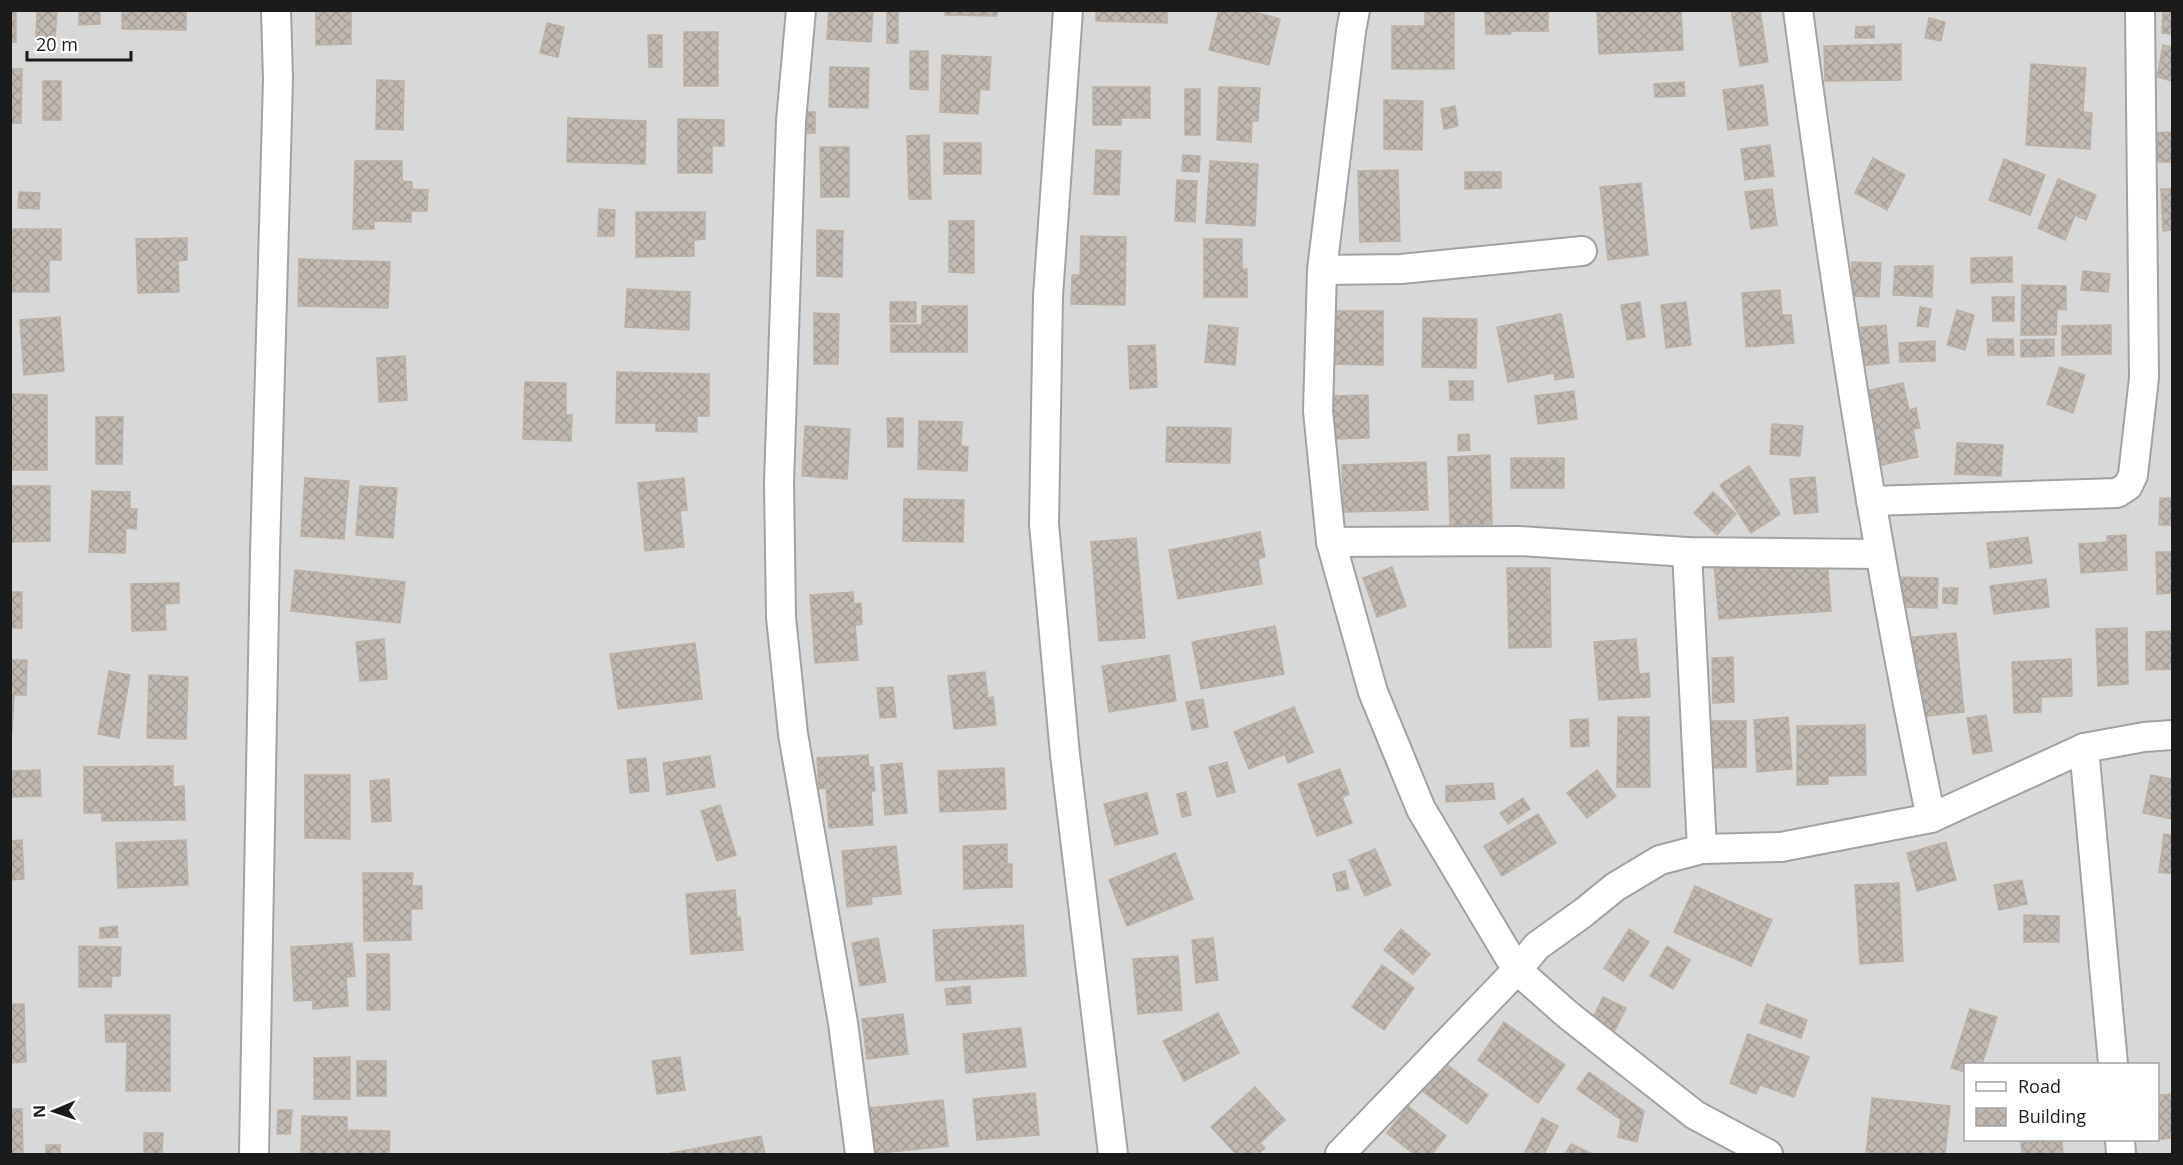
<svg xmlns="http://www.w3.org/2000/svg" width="2183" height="1165" viewBox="0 0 2183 1165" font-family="'Open Sans',sans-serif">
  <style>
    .residential { fill: #d9d8d8; fill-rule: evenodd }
    .building { fill: url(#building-cross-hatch); stroke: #bcb1a5; stroke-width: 1.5 }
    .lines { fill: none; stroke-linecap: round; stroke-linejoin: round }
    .street-casing { stroke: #a2a2a2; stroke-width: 32 }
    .street { stroke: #fff; stroke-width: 28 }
  </style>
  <defs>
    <pattern id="building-cross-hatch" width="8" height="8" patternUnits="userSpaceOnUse" patternTransform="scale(1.5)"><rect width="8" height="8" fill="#c0b8b1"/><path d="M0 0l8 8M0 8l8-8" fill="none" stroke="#a49e98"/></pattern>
  </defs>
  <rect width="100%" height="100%" fill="#ece9e1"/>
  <path class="residential" d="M10 11H2172V1154H11ZM1966 1064H2158V1140H1966Z"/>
  <g class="building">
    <rect x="10" y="10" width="6" height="32"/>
    <polygon points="37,10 57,10 55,39 36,38"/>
    <polygon points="79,10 100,10 100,24 79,25"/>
    <polygon points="122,10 186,10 186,30 122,29"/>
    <polygon points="316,10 351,10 351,44 316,45"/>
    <polygon points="829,10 873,10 871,42 827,39"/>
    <rect x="887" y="10" width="11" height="33"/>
    <polygon points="945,10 998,10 997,16 945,15"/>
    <polygon points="1096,10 1167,10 1167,23 1096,21"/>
    <polygon points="1219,10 1246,10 1280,19 1269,65 1209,50"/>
    <polygon points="1425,10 1454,10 1454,69 1392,69 1392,26 1425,26"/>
    <polygon points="1485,10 1548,10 1548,31 1511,31 1511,34 1486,34"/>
    <polygon points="1597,10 1681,10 1683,50 1599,54"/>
    <polygon points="1731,10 1760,10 1768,62 1740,66"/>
    <polygon points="2163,10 2172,11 2172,34 2162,33"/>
    <polygon points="1929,18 1945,22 1941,41 1925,38"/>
    <polygon points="547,23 564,27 558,57 540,53"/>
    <polygon points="1874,26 1874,38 1855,38 1856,27"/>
    <rect x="684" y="32" width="34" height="54"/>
    <polygon points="648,35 662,35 662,67 649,67"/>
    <polygon points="1901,44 1901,80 1825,81 1824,46"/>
    <polygon points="2163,45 2172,47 2172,81 2157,77"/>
    <polygon points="910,51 928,51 928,90 910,89"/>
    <polygon points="942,55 991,57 989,90 980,89 978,114 940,112"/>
    <polygon points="2031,64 2086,68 2083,112 2092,113 2090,149 2026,145"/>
    <polygon points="830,67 869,68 868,108 829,107"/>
    <polygon points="10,69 22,69 21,123 10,123"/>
    <polygon points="377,80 404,81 403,130 376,129"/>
    <rect x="43" y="81" width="18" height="39"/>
    <polygon points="1684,82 1685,96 1655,97 1654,84"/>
    <polygon points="1763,85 1768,125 1728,130 1723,90"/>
    <polygon points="1093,87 1150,87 1150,118 1121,118 1121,125 1093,125"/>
    <polygon points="1219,87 1260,88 1258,121 1252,121 1251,142 1217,140"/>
    <rect x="1185" y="89" width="15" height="46"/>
    <polygon points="1384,100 1423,101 1422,150 1384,149"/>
    <polygon points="1455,106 1458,126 1444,129 1441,109"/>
    <polygon points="800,112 815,112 815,133 799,133"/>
    <polygon points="568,118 646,121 645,164 567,162"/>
    <polygon points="678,119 724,120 724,146 712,146 712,173 678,173"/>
    <polygon points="2172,132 2172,162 2149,162 2150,133"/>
    <polygon points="929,135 931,199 909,199 907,136"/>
    <rect x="944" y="143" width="37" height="31"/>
    <polygon points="1770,145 1774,176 1745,180 1741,149"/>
    <polygon points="820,147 849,147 849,197 821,197"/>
    <polygon points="1096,150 1121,151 1119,195 1094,194"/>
    <polygon points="1183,155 1200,156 1199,172 1182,171"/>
    <polygon points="1873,158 1905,175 1887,210 1855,193"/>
    <polygon points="2004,159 2045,175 2030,215 1989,200"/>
    <polygon points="355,161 402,161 402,181 412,182 412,189 428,190 427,211 411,211 411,222 374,221 374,229 353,229"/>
    <polygon points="1210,161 1258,164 1255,226 1206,223"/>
    <polygon points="1398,170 1400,241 1360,242 1358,171"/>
    <polygon points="1465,172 1501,172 1501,188 1465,189"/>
    <polygon points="2058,179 2096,195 2086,220 2075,215 2065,240 2038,228"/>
    <polygon points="1177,180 1197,181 1195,222 1175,221"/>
    <polygon points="1641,183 1648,255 1608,260 1600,187"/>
    <polygon points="1772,189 1777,225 1751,229 1745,192"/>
    <polygon points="2161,189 2172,189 2172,230 2163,231"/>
    <polygon points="19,192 40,193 39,209 18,208"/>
    <polygon points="599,209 615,210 614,236 598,236"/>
    <polygon points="636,212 705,212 705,239 694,240 694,256 636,257"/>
    <polygon points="949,221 974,221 974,273 949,272"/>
    <polygon points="12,229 61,229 61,260 49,260 49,292 12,292"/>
    <polygon points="817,230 843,231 842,277 817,276"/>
    <polygon points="1081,236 1126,237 1125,305 1071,304 1072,275 1080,275"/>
    <polygon points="187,238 187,260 178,261 179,292 138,293 136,239"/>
    <polygon points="1204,239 1242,239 1242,269 1247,269 1247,297 1204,297"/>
    <polygon points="2012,257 2012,282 1971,283 1971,258"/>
    <polygon points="299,259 390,262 388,308 298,306"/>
    <polygon points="1852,262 1881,263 1879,297 1851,296"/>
    <polygon points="1895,266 1933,266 1932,297 1893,295"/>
    <polygon points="2083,271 2110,274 2108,292 2081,290"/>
    <polygon points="2022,285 2066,286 2066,310 2057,309 2056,335 2021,335"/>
    <polygon points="627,289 690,292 689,330 625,327"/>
    <polygon points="1780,290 1782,315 1791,315 1794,343 1746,347 1742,293"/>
    <polygon points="1992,297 2014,297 2014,321 1993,321"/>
    <rect x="890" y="302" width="26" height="20"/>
    <polygon points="1640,302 1645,337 1627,340 1621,305"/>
    <polygon points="1686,302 1691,345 1666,348 1661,305"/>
    <polygon points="922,306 967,306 967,352 891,352 891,325 922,325"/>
    <polygon points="1920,307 1931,309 1928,327 1917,326"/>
    <polygon points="1957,310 1974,315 1965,350 1947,345"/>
    <polygon points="1324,311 1383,311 1383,365 1323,364"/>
    <polygon points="814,313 839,314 838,364 814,364"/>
    <polygon points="1561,314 1574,377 1555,380 1554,373 1508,382 1497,327"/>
    <polygon points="60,317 64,371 24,375 20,320"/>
    <polygon points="1423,318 1477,319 1476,368 1422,367"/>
    <polygon points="1209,325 1238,328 1235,365 1205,362"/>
    <polygon points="1886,325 1889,363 1860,366 1856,328"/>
    <polygon points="2111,325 2111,354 2062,355 2062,326"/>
    <polygon points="1987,339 2013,339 2014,355 1988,355"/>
    <polygon points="2054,339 2054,356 2021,357 2021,340"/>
    <polygon points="1935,341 1935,361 1900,362 1899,343"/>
    <polygon points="1155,345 1157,387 1130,389 1128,346"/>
    <polygon points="405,356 407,400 379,402 377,358"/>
    <polygon points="2060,367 2085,375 2073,413 2047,404"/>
    <polygon points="617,372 709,374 709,416 697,416 697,432 656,431 656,423 616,423"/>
    <polygon points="1449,381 1473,381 1473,400 1450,400"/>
    <polygon points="525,382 566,383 566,415 572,415 571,441 523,439"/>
    <polygon points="1903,383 1909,410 1916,408 1920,428 1913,429 1918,457 1877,466 1861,392"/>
    <polygon points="1574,391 1577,419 1538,424 1535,396"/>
    <polygon points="10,394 47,395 47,470 12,470"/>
    <polygon points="1368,395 1369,438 1330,439 1329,396"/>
    <polygon points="96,417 123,417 122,464 96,464"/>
    <polygon points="887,418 903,418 903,447 888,447"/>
    <polygon points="919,421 962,422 961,446 968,447 967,471 918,469"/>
    <polygon points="1772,424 1803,426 1800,456 1770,454"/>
    <polygon points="805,426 850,429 847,479 802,476"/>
    <polygon points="1167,427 1231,428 1230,463 1166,462"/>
    <polygon points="1469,434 1470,450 1458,451 1458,435"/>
    <polygon points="1957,443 2003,445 2001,476 1955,474"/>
    <polygon points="1490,455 1492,524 1450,526 1448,457"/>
    <rect x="1511" y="458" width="53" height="30"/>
    <polygon points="1426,462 1428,510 1344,512 1342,465"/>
    <polygon points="1749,466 1780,514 1751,533 1720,485"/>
    <polygon points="1815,477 1818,512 1794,514 1790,479"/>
    <polygon points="305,478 349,481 344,539 301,536"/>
    <polygon points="684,478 687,510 680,511 684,547 645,551 638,483"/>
    <polygon points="10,486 50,486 50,541 10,542"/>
    <polygon points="360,486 397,488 393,538 356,535"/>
    <polygon points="92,491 130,492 130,509 137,509 136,529 126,528 125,553 89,552"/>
    <polygon points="1713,492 1736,514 1717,535 1694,513"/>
    <polygon points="2160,498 2172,498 2172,525 2159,525"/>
    <polygon points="904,499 964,500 963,542 903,541"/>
    <polygon points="1260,532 1265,557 1258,559 1262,584 1178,599 1169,550"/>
    <polygon points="2126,535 2127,570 2081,573 2079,544 2107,542 2107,536"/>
    <polygon points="2028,537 2032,563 1990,568 1987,543"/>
    <polygon points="1136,538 1145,638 1099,641 1091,542"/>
    <polygon points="2156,552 2172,552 2172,593 2157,594"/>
    <polygon points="1827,558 1831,611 1719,619 1714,565"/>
    <polygon points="1392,567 1406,606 1377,617 1363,578"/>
    <polygon points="1507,568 1550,568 1551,647 1509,648"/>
    <polygon points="295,570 405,582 400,623 291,611"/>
    <polygon points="1896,577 1938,578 1937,608 1896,607"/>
    <polygon points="2046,579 2049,607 1994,614 1990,586"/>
    <polygon points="179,583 179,603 165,604 166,630 132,631 131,584"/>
    <polygon points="1943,588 1958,588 1957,604 1943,603"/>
    <rect x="10" y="592" width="12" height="36"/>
    <polygon points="853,592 854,604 861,603 862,624 855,625 858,660 815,663 810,595"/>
    <polygon points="1275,626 1284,674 1201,689 1192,642"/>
    <polygon points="2127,628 2128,684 2098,686 2096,629"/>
    <polygon points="2172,631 2172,669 2146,670 2146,632"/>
    <polygon points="1956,633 1964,712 1919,717 1912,637"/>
    <polygon points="384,639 387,679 360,681 356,642"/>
    <polygon points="1636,639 1639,674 1649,673 1650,697 1599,700 1594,642"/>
    <polygon points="695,643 702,699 618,709 610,654"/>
    <polygon points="1169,655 1176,701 1109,712 1102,666"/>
    <polygon points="1733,657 1734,702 1713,703 1712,658"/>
    <polygon points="2071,659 2072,696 2041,697 2041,712 2014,713 2012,662"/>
    <polygon points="10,660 27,660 26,695 14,695 12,732 10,732"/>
    <polygon points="109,671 130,675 119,738 98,734"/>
    <polygon points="985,672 988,698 993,697 996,725 954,729 948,676"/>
    <polygon points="149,675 188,677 186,739 147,738"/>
    <polygon points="893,687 896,717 880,718 877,688"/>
    <polygon points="1203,699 1208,727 1192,730 1186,702"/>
    <polygon points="1294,707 1313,752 1288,763 1285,754 1249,769 1234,732"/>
    <polygon points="1986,715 1992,751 1973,754 1967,718"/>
    <polygon points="1618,717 1649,717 1650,787 1617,787"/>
    <polygon points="1788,717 1792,769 1757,772 1754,720"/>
    <polygon points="1588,719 1589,746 1571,747 1570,720"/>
    <polygon points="1705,721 1746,721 1746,767 1713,768 1713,745 1705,745"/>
    <polygon points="1865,725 1866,775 1828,776 1828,784 1797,785 1797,726"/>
    <polygon points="868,755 869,767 873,767 875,791 871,791 873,825 829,828 826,788 819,789 817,758"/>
    <polygon points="710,756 715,787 667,795 663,763"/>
    <polygon points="646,758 649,791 630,793 627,760"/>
    <polygon points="1227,762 1235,792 1217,797 1209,767"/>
    <polygon points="902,763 907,813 885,815 881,765"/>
    <polygon points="173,766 173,787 184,786 185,820 102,821 102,813 84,813 84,767"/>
    <polygon points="1004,768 1006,809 940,812 938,771"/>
    <polygon points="1340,769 1349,794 1342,797 1352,823 1317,836 1298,784"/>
    <polygon points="40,770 41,796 10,797 10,771"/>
    <polygon points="1597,770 1616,796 1587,818 1567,793"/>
    <polygon points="305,775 350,775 350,839 305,838"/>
    <polygon points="2151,775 2172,779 2172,819 2143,813"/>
    <polygon points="389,779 391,821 372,822 370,781"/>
    <polygon points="1493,783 1495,799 1446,802 1446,786"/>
    <polygon points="1186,792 1191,815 1182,817 1177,794"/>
    <polygon points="1147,793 1158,834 1115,845 1104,804"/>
    <polygon points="1523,798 1530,809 1508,824 1500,813"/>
    <polygon points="720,805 736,855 717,861 701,811"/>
    <polygon points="1538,814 1556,843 1502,876 1484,846"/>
    <polygon points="2164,834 2172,835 2172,874 2159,872"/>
    <polygon points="22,840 24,879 10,880 10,841"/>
    <polygon points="186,840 188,885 118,888 116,843"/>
    <polygon points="1946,842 1956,880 1917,891 1907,853"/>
    <polygon points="1007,844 1007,864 1012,864 1012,887 964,889 963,846"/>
    <polygon points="896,846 901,894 871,897 872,904 847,907 842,851"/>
    <polygon points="1375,849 1391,885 1365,896 1349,860"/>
    <polygon points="1175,853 1193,899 1127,926 1109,880"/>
    <polygon points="1345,871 1349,889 1337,891 1333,874"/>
    <polygon points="363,873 413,873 412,886 422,886 422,909 411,909 411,940 364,941"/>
    <polygon points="2022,880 2027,904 1999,910 1994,885"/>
    <polygon points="1899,883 1903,961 1860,964 1855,885"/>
    <polygon points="1695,886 1772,920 1751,966 1674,932"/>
    <polygon points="735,890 737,918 740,917 743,950 691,954 686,894"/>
    <polygon points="2024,915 2059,916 2059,942 2024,942"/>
    <polygon points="1023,925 1026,976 936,981 933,930"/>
    <polygon points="117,926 118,937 100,938 100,928"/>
    <polygon points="1401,929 1430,954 1413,974 1384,950"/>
    <polygon points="1629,929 1649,942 1623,981 1604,968"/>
    <polygon points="878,938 886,982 860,986 852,943"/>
    <polygon points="1213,938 1218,980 1196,983 1192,940"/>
    <polygon points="352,943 355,976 346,977 348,1006 313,1009 313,1000 294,1001 291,947"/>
    <polygon points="79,946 121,947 120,976 112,976 111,987 79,987"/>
    <polygon points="1667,946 1690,960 1673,989 1650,976"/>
    <polygon points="367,954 389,954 390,1010 367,1010"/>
    <polygon points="1178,956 1182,1010 1138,1014 1133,959"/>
    <polygon points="1382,965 1414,988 1384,1030 1352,1007"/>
    <polygon points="970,986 971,1003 947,1005 945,989"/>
    <polygon points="1603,997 1626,1008 1613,1034 1591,1022"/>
    <polygon points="10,1004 24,1004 26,1062 10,1063"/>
    <polygon points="1767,1004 1807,1020 1801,1038 1760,1023"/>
    <polygon points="1970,1009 1997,1017 1982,1064 1966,1064 1966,1072 1951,1068"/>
    <polygon points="1218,1013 1239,1053 1184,1081 1163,1041"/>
    <polygon points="903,1014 908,1054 867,1059 862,1019"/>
    <polygon points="105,1015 170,1015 170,1091 126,1091 127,1042 106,1042"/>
    <polygon points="1504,1022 1565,1065 1538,1103 1478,1060"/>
    <polygon points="1021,1028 1026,1067 966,1073 963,1034"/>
    <polygon points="1748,1034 1809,1057 1794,1097 1760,1085 1756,1094 1730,1083"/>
    <polygon points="350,1057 350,1099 314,1099 314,1058"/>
    <polygon points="680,1057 685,1090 657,1094 652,1061"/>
    <polygon points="1439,1059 1488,1095 1467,1124 1418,1088"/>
    <rect x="357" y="1061" width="29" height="35"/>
    <polygon points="1589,1072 1644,1111 1637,1142 1618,1137 1621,1120 1577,1089"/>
    <polygon points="1255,1087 1285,1120 1260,1143 1265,1148 1258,1154 1236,1154 1211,1127"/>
    <polygon points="1035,1093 1039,1135 977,1140 973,1099"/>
    <polygon points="2172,1094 2172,1138 2141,1141 2141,1140 2158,1140 2158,1095"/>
    <polygon points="1872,1098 1950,1106 1945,1154 1866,1153"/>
    <polygon points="943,1100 948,1146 871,1154 861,1109"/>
    <polygon points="1408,1106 1446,1136 1432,1154 1414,1154 1387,1133"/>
    <polygon points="10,1109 22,1109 23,1154 10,1154"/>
    <polygon points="278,1110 292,1110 290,1134 277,1134"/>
    <polygon points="302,1116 347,1117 347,1130 390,1131 389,1154 301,1154"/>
    <polygon points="1542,1118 1558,1126 1544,1154 1524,1154"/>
    <polygon points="144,1133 163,1133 162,1154 144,1154"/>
    <polygon points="761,1136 765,1154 670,1154 670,1153"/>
    <polygon points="2036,1140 2062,1140 2063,1154 2022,1154 2021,1141"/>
    <polygon points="1571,1144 1593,1154 1565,1154"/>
    <rect x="46" y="1145" width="14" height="9"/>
  </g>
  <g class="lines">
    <g class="street-casing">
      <g id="street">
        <polyline points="801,10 791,121 779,483 781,617 793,734 843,1023 860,1154"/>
        <polyline points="1068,10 1048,296 1044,524 1065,755 1113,1154"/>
        <polyline points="1355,10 1351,31 1322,270 1318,411 1331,542 1373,692 1421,809 1517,970 1568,1015 1695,1115 1768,1154"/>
        <path d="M1798 10C1834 281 1875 551 1931 818"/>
        <polyline points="1322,270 1401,269 1582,251"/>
        <polyline points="1871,501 2117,493 2128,486 2133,475 2144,378 2140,10"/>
        <polyline points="1331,542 1519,541 1687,552 1880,554"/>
        <polyline points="1687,552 1702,849"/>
        <polyline points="2084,748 2113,1064"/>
        <polyline points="2120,1140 2121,1154"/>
        <polyline points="254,1154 265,553 278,79 276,10"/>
        <polyline points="1340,1154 1517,970 1537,946 1583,913 1615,887 1660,860 1702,849 1781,847 1931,818 2084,748 2144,737 2172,735"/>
      </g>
    </g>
    <use href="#street" class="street"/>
  </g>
  <rect width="2183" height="1165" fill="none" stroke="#1b1b1b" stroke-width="24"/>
  <rect x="1964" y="1063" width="195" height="78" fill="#ffffff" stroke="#a4a4a4" stroke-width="1.5"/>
  <rect x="1976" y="1082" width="30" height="9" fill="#ffffff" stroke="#a4a4a4" stroke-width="1.5"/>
  <text x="2018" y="1093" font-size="18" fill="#1b1b1b">Road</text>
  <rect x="1976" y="1108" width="30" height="18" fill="url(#building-cross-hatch)" stroke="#a4a4a4" stroke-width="1.5"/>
  <text x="2018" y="1123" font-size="18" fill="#1b1b1b">Building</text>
  <g transform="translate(54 1111) rotate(268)" stroke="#ffffff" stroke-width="4.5" paint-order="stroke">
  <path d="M0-4.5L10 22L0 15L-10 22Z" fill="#1b1b1b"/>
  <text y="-9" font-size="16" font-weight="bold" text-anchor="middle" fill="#1b1b1b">N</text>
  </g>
  <path d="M27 51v9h104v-9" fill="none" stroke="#1b1b1b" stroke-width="3"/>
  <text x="36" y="51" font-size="18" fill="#1b1b1b" stroke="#ffffff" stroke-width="4.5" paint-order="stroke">20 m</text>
</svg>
